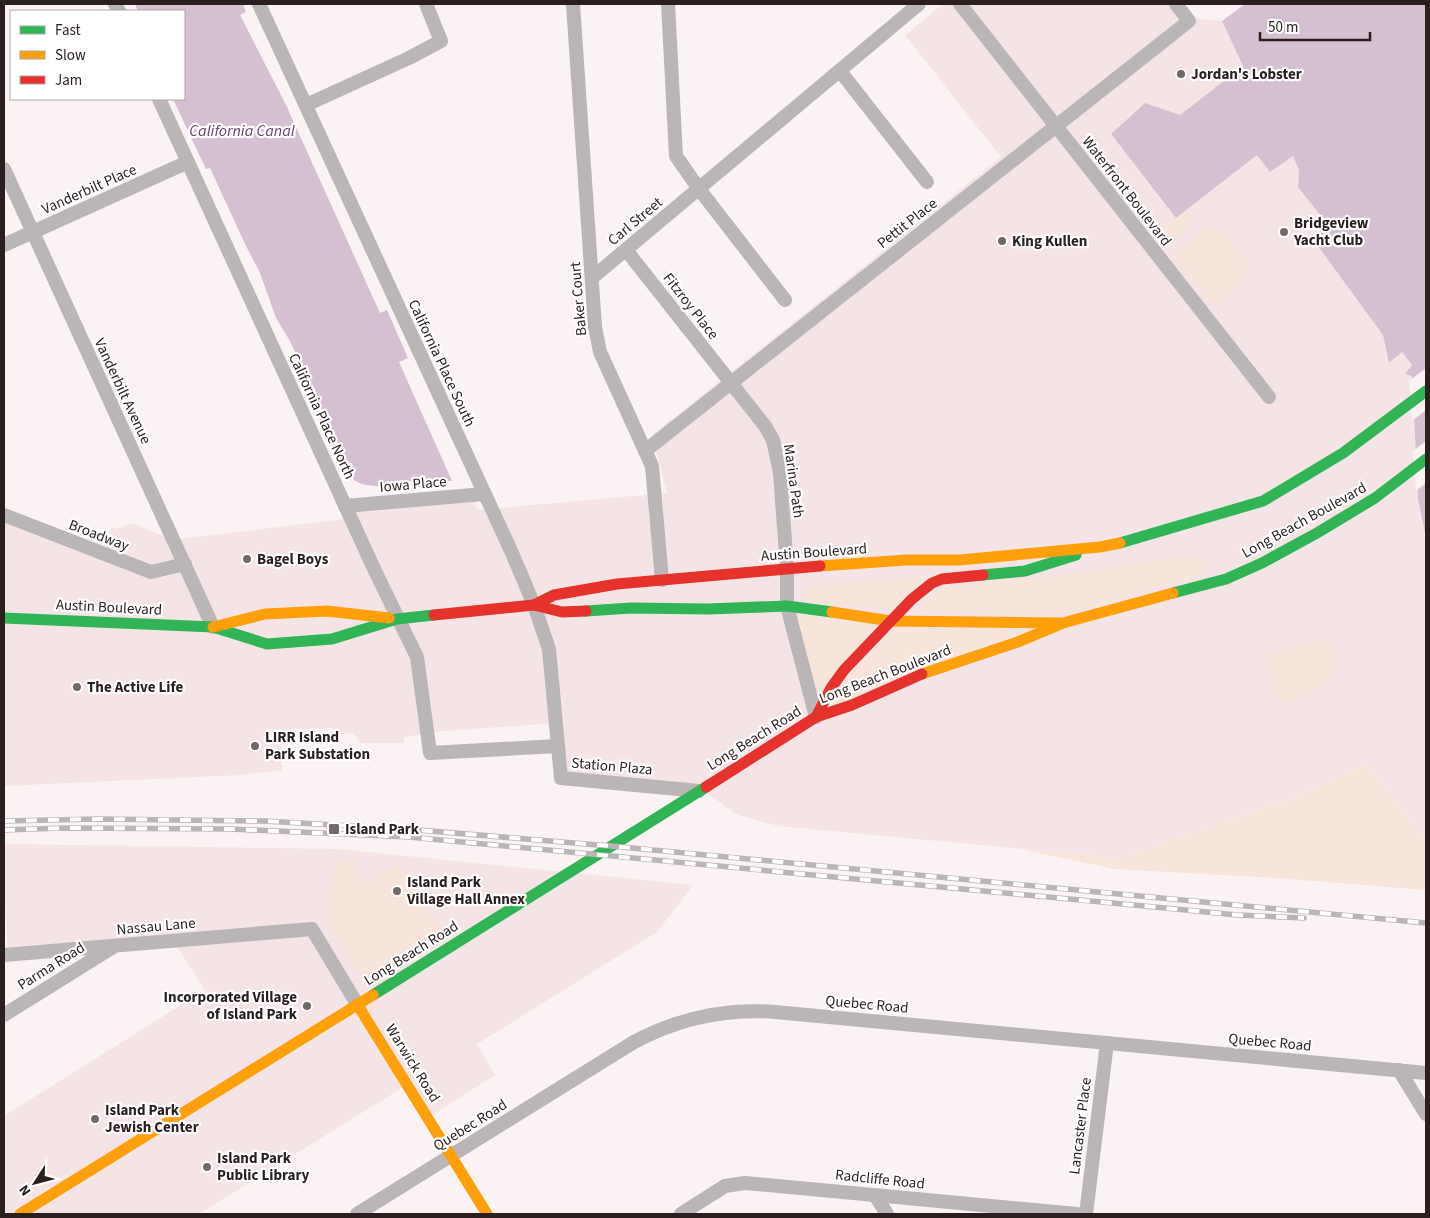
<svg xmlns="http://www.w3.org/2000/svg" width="1430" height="1218" viewBox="0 0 1430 1218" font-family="'Source Sans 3',sans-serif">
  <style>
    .built { fill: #f5e4e6 }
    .green { fill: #f7e4da }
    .water { fill: #d4c0d1 }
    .pier { fill: #faf2f3 }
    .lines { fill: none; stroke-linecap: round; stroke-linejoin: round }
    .street { stroke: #bab5b7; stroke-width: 14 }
    .fast { stroke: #30b455; stroke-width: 11 }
    .slow { stroke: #ff9f0a; stroke-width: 11 }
    .jam { stroke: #e5322d; stroke-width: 11 }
    .rail-casing { stroke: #bab4b6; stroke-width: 5.5 }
    .rail { stroke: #fff; stroke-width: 4; stroke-dasharray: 11; stroke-linecap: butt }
    .poi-dot { fill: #736869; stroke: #fff; stroke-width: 2 }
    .labels { text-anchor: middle; stroke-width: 4.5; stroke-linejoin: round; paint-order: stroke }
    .poi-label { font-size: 15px; font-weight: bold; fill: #2a1e1f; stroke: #fff; text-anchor: start }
    .street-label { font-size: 15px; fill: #2a1e1f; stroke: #fff }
    .water-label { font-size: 16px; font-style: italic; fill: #674266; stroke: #fff }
  </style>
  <rect width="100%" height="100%" fill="#faf2f3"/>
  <g class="built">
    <polygon points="943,4 1171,4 1182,17 1222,21 1243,66 1180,115 1145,103 1111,134 1176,218 1257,155 1293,156 1299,170 1298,187 1329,225 1313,238 1383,335 1389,363 1402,352 1412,365 1412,375 1418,499 1426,538 1426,841 1367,764 1290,799 1120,858 778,826 738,815 699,788 563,776 557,723 442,731 404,737 404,743 361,743 353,733 335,735 333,728 281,730 282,770 241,775 4,786 4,512 103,551 111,527 116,529 132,523 173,540 353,518 353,509 473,500 478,510 667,493 652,435 1001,157 905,35"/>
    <polygon points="4,844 338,849 693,885 657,932 477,1044 495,1075 426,1119 405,1086 199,1214 4,1214 4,1116 205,990 171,937 8,948 4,895"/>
  </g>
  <g class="green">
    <polygon points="1189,208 1191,224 1173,240 1162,240 1157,233"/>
    <polygon points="1207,228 1221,229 1247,261 1243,282 1220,304 1211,302 1178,261 1178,252"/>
    <polygon points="1196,555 1201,558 1206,568 1199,576 1076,611 1032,618 918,611 938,590 949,586 1055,576 1174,557"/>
    <polygon points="920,577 920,586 896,609 813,603 806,598 804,594 807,587 813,586"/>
    <polygon points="793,610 884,624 817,706"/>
    <polygon points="894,629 1043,629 824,710 834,691"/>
    <path d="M1329 638C1332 646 1337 656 1336 664 1336 683 1300 698 1286 704L1278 699 1266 654Z"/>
    <polygon points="1367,764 1426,841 1426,890 1277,878 1115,869 1020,849 1120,858 1290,799"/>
    <polygon points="342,858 360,860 353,866 367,885 397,863 442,930 363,979 331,928 330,919 334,870"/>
  </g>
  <g class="water">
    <path d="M135 4H243L246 12 240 15 286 105 380 313 387 310 408 358 399 362 452 481H429L424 479C402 482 374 493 354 480L290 341 276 318 260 273 246 246 210 168 206 169 173 99H184V11H138Z"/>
    <polygon points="1245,4 1426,4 1426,538 1418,499 1412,376 1405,374 1412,365 1402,352 1389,363 1383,335 1312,238 1328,225 1298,187 1299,170 1293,156 1270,172 1257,155 1176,218 1111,134 1145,103 1180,115 1243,66 1222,21"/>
  </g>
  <g class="pier">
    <polygon points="1426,368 1426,410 1412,421 1409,381"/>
    <polygon points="1426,441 1426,483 1416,491 1413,451"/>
  </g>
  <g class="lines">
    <g class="street">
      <polyline points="115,4 119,11"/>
      <polyline points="259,4 512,553 534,605 549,649 558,746"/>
      <polyline points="573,4 595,327 600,352 652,466 662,580"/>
      <polyline points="668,4 676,156 699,189 785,300"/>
      <polyline points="960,4 1269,397"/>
      <polyline points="840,71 927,182"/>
      <polyline points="159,99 375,571 417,657 430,753 558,746 561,778 699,791"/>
      <polyline points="306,105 409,58 441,41 426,4"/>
      <polyline points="4,169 213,627"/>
      <polyline points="4,245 188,162"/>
      <polyline points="626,250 765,426 773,440 780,473 787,568 787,606 816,717"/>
      <polyline points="592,278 919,4"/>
      <polyline points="645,451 1189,21 1176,4"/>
      <polyline points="345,506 484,494"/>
      <polyline points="4,515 151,572 185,564"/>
      <polyline points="4,955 312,929 357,1004"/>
      <polyline points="4,1015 113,947"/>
      <polyline points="1399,1070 1426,1114"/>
      <polyline points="875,1195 887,1214"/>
      <path d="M357 1214 634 1042C677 1019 726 1008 775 1012L1426 1073"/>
      <polyline points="681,1214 725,1186 745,1183 1077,1214"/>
      <polyline points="1086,1214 1107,1043"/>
    </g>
    <g class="fast">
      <polyline points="1120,543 1263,501 1343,453 1426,391"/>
      <polyline points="983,575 1025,571 1076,555"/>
      <polyline points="1173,593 1226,579 1262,563 1317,533 1375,498 1426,459"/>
      <polyline points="586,611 631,608 708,609 787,606 832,612"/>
      <polyline points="4,618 213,627 267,644 332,639 397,619 434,615"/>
      <polyline points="373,995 706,787"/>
    </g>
    <g class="slow">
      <polyline points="820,566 906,560 960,560 1100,547 1120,543"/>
      <polyline points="832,612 891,621 1063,623 1173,593"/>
      <polyline points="213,627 265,614 327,611 389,618"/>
      <polyline points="922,674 1018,642 1061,624"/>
      <polyline points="357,1004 487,1214"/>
      <polyline points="20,1214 373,995"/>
    </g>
    <g class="jam">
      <polyline points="534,605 554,595 617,584 820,566"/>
      <polyline points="434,615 534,605 562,612 586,611"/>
      <polyline points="816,717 831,688 844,670 912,599 932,583 942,579 983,575"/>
      <polyline points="706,787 816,717 852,705 922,674"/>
    </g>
    <g class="rail-casing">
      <g id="rail">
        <polyline points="4,821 98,819 264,821 406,829 611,846 1426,923"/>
        <polyline points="4,830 64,828 230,829 409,837 1165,908 1237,915 1304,918"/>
      </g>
    </g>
    <use href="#rail" class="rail"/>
  </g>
  <g class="poi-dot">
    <circle cx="1181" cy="74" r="5"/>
    <circle cx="1284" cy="232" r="5"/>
    <circle cx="1002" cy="241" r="5"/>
    <circle cx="247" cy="559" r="5"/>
    <circle cx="77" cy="687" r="5"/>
    <circle cx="255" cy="746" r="5"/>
    <rect x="328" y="823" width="12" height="12" rx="2.5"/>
    <circle cx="397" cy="891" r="5"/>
    <circle cx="307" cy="1006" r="5"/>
    <circle cx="95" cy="1119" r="5"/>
    <circle cx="207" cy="1167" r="5"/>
  </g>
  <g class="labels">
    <g class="poi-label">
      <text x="1191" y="79">Jordan's Lobster</text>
      <text x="1294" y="228">Bridgeview<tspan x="1294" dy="17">Yacht Club</tspan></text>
      <text x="1012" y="246">King Kullen</text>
      <text x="257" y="564">Bagel Boys</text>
      <text x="87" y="692">The Active Life</text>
      <text x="265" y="742">LIRR Island<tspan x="265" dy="17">Park Substation</tspan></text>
      <text x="345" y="834">Island Park</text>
      <text x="407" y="887">Island Park<tspan x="407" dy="17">Village Hall Annex</tspan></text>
      <text x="297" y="1002" text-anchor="end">Incorporated Village<tspan x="297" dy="17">of Island Park</tspan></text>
      <text x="105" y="1115">Island Park<tspan x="105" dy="17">Jewish Center</tspan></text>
      <text x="217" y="1163">Island Park<tspan x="217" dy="17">Public Library</tspan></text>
    </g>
    <g class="street-label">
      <text transform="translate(89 189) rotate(-24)" y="5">Vanderbilt Place</text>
      <text transform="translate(1127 191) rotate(52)" y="5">Waterfront Boulevard</text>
      <text transform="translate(635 221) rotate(-40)" y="5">Carl Street</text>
      <text transform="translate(907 223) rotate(-38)" y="5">Pettit Place</text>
      <text transform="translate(578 299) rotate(-95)" y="5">Baker Court</text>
      <text transform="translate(691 306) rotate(52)" y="5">Fitzroy Place</text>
      <text transform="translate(442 363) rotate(65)" y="5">California Place South</text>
      <text transform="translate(123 391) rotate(65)" y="5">Vanderbilt Avenue</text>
      <text transform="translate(322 416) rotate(65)" y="5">California Place North</text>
      <text transform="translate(794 481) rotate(82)" y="5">Marina Path</text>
      <text transform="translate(413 484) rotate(-5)" y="5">Iowa Place</text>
      <text transform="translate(1304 520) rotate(-29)" y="5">Long Beach Boulevard</text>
      <text transform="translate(99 535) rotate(21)" y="5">Broadway</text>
      <text transform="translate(814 552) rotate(-4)" y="5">Austin Boulevard</text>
      <text transform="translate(109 607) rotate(3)" y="5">Austin Boulevard</text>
      <text transform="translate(885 674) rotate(-21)" y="5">Long Beach Boulevard</text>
      <text transform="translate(754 738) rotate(-32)" y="5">Long Beach Road</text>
      <text transform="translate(612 766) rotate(5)" y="5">Station Plaza</text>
      <text transform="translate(156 926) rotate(-5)" y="5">Nassau Lane</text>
      <text transform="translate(411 953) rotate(-32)" y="5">Long Beach Road</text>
      <text transform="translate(51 966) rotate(-32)" y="5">Parma Road</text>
      <text transform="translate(867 1004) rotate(5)" y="5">Quebec Road</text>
      <text transform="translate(1270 1042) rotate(5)" y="5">Quebec Road</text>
      <text transform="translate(413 1063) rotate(58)" y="5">Warwick Road</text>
      <text transform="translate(470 1125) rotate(-32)" y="5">Quebec Road</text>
      <text transform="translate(1080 1126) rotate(-83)" y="5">Lancaster Place</text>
      <text transform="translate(880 1179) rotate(6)" y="5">Radcliffe Road</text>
    </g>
    <g class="water-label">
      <text x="242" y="136">California Canal</text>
    </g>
  </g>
  <rect width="1430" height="1218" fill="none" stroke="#2a1e1f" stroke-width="10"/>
  <rect x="10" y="10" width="175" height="90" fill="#ffffff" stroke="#aaa5a5"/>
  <rect x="20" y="26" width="25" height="8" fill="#30b455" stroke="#aaa5a5"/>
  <text x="55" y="35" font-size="15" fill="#2a1e1f">Fast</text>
  <rect x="20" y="51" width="25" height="8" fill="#ff9f0a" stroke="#aaa5a5"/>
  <text x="55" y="60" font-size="15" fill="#2a1e1f">Slow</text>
  <rect x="20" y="76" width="25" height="8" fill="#e5322d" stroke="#aaa5a5"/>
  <text x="55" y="85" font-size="15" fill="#2a1e1f">Jam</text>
  <g transform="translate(35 1183) rotate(234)" stroke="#ffffff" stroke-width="4" paint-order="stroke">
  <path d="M0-4L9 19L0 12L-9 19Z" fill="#2a1e1f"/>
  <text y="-8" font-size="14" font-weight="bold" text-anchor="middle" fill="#2a1e1f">N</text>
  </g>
  <path d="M1260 32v8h110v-8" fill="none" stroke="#2a1e1f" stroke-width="2.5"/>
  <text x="1268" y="32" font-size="15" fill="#2a1e1f" stroke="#ffffff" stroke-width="4" paint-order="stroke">50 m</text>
</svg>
